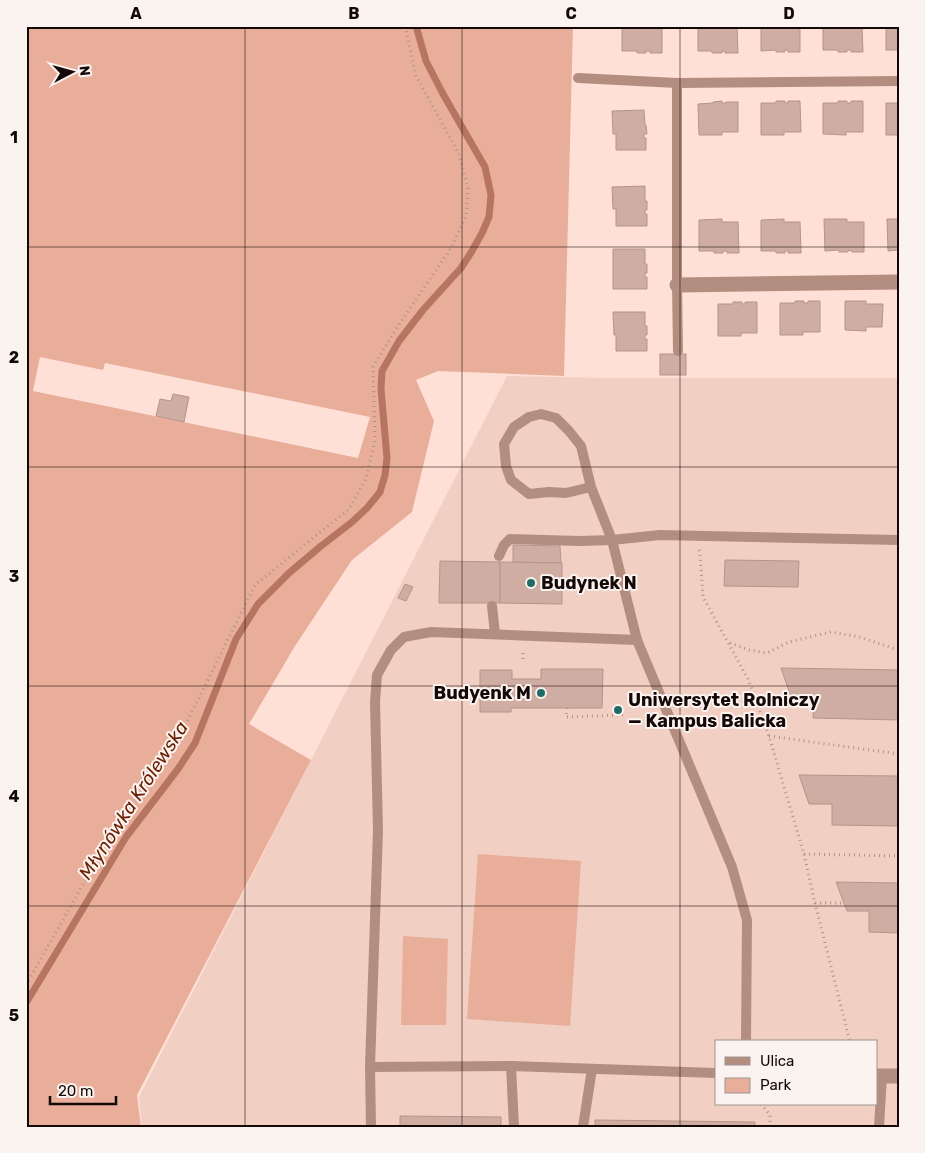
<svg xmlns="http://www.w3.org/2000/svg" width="925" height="1153" viewBox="0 0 925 1153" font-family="Rubik,sans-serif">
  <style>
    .built { fill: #f1cfc3; fill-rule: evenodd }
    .green { fill: #e9ae9a; fill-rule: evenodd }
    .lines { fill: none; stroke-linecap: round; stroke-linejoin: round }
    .stream { stroke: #b67560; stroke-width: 7 }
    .building { fill: #d0ada2; stroke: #b69489 }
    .path { stroke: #ab948d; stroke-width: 3; stroke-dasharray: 1 4; stroke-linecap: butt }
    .lane { stroke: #b48d81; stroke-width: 10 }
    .street { stroke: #b48d81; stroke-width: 15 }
    .grid { fill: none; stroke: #140906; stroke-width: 1; stroke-opacity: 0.55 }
    .poi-dot { fill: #216b67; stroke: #faf3f0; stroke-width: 2 }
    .labels { text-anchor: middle; stroke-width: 4; stroke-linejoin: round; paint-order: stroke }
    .poi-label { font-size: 18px; font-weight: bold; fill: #140906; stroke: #faf3f0; text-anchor: start }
    .water-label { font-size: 19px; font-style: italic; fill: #6b1f01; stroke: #faf3f0 }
    .neatline { fill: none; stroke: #140906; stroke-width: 2 }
    .grid-label { font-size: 16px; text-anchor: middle; font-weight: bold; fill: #140906 }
  </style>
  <rect width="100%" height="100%" fill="#fee0d7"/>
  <path class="built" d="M507 376 605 378H899V1127H142L139 1097ZM716 1042H876V1104H716Z"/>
  <g class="green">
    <path d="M26 26H573L564 376 438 371 416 380 434 421 412 512 352 560 295 646 249 724 311 760 137 1095 141 1127H26ZM40 357 103 370 105 363 370 417 358 458 33 391Z"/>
    <polygon points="478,854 581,861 570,1026 467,1019"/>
    <polygon points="403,936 448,939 446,1025 401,1025"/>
  </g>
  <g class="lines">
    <polyline class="stream" points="26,1003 126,837 178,769 195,743 236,639 258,604 289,573 321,546 352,522 367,508 380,492 385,475 387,458 381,389 382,371 399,341 423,310 461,268 472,251 482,233 489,217 491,195 485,167 443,94 426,61 416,26"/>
  </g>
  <g class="building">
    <polygon points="622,26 662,26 662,53 650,53 650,51 646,51 646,53 637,53 637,51 622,51"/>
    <polygon points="698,26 737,26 738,53 725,53 725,51 722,51 722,53 712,53 712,51 698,51"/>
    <polygon points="761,26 800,26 800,52 788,52 788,50 784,50 785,52 776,52 776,50 761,51"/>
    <polygon points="823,26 862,26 863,52 851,52 851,50 847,50 847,52 838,52 838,50 823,50"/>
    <rect x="886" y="26" width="13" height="24"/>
    <polygon points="722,101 722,103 726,103 726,102 738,102 738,132 722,132 722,135 699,135 698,104 713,103 713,102"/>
    <polygon points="776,101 785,101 785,103 788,103 788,101 800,101 801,132 784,132 784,135 761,135 761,103 776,103"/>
    <polygon points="838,101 847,101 847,103 851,103 851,101 863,101 863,132 846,132 846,135 823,134 823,103 838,103"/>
    <rect x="886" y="103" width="13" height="32"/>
    <polygon points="644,110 645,125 646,125 647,134 644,134 644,138 646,138 646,150 616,150 616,134 613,134 612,111"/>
    <polygon points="645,186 645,201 647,201 647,210 645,210 645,214 647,214 647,226 616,226 616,209 613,209 612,187"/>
    <polygon points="722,219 722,222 738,222 739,253 727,253 727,251 723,251 723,253 714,253 714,251 699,251 699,220"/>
    <polygon points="784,219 784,222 800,222 801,253 788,253 789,251 785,251 785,253 776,253 776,251 761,251 761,220"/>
    <polygon points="824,219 847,219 847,222 864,222 864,252 852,252 852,251 848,250 848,252 839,252 839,250 825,251"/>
    <polygon points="887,219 899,219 899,250 888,251"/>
    <polygon points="613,249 645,249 645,264 647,264 647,273 645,273 645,277 647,277 647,289 613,289"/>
    <polygon points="795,301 804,301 804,303 808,303 808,301 820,301 820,332 803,332 803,335 780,335 780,303 795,303"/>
    <polygon points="845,301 866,301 866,304 883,304 882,327 866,327 866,331 845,330"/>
    <polygon points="733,302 742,302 742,304 745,304 745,302 757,302 757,333 741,333 741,336 718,336 718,304 733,304"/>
    <polygon points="613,312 645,312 645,326 647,326 647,335 645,335 645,339 647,339 647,351 616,351 616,335 614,335"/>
    <rect x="660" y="354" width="26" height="21"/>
    <polygon points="173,394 189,397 184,422 156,416 160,399 171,401"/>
    <polygon points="513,545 560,546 561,563 513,562"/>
    <polygon points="725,560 799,561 798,587 724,586"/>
    <polygon points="440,561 500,562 500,603 439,603"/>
    <polygon points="500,562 562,563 562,604 500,603"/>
    <polygon points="405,584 413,587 406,601 398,598"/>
    <polygon points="781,668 899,670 899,720 813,718 814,697 791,697"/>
    <polygon points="541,669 603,669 602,708 511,708 511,712 480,712 480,670 512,670 512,679 541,679"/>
    <polygon points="799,775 899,776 899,826 832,825 832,804 809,804"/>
    <polygon points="836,882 899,883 899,933 869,932 869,911 847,911"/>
    <polygon points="400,1116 501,1117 501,1127 400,1127"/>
    <polygon points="595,1120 755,1122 755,1127 595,1127"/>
  </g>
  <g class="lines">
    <g class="path">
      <polyline points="699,550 700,553 703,597 748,679 769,736 804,854 815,903 844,903"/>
      <polyline points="730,643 749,650 767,653 789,642 831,632 859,637 899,650"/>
      <polyline points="523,659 523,650"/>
      <polyline points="567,708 566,717 624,715"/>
      <polyline points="769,736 899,754"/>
      <polyline points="804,854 899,856"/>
      <polyline points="815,903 850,1042"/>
      <polyline points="26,985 109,839 178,740 255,585 349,509 366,479 375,440 373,367 396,329 451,248 466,216 468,188 459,154 416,76 405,26"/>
      <polyline points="761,1104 770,1115 770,1127"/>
    </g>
    <g class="lane">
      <polyline points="578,78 677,83 899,81"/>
      <polyline points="677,83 677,285 678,351"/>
      <polyline points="591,487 566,493 549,492 529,494 511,480 506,466 504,444 514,427 529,417 541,414 556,418 569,431 581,446 591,487 612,540 637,640"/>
      <polyline points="499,556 504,545 510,539 579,541 612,540 660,535 899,540"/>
      <polyline points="492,606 495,634"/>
      <polyline points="511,1066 514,1127"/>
      <polyline points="370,1067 371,1127"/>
      <polyline points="716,1073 511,1066 370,1067 378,830 375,702 377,675 391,650 404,637 431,632 637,640 732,867 747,920 746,1042"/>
      <polyline points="583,1127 592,1069"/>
      <polyline points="879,1127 882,1076"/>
    </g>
    <g class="street">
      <polyline points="677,285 899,282"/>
      <polyline points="876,1076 899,1076"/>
    </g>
  </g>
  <path class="grid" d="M245 26V1127M462 26V1127M680 26V1127M26 247H899M26 467H899M26 686H899M26 906H899"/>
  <g class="poi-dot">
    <circle cx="531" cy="583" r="5"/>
    <circle cx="541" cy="693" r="5"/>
    <circle cx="618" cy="710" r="5"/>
  </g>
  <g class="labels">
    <g class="poi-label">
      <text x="541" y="589">Budynek N</text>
      <text x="531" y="699" text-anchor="end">Budyenk M</text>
      <text x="628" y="706">Uniwersytet Rolniczy<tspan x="628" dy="21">— Kampus Balicka</tspan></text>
    </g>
    <g class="water-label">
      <text transform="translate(133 800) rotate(-57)" y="7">Młynówka Królewska</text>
    </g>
  </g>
  <rect width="925" height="1153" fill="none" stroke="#faf3f0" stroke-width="55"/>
  <rect x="715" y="1040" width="162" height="65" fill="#faf3f0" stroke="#9e9592"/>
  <rect x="725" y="1057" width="25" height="8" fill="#b48d81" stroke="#9e9592"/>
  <text x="760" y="1066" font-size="15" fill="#140906">Ulica</text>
  <rect x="725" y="1078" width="25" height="15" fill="#e9ae9a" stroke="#9e9592"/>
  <text x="760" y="1090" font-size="15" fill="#140906">Park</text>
  <g transform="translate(72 72) rotate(84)" stroke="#faf3f0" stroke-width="4" paint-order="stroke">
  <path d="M0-4L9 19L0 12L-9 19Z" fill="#140906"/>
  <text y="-8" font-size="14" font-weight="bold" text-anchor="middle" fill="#140906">N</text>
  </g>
  <path d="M50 1096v8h66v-8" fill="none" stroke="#140906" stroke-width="2.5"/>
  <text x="58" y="1096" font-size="15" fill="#140906" stroke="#faf3f0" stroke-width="4" paint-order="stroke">20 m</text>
  <rect x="28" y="28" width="870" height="1098" class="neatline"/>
  <g class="grid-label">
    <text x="136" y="19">A</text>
    <text x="354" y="19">B</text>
    <text x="571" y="19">C</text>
    <text x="789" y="19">D</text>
    <text x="14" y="143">1</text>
    <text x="14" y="363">2</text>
    <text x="14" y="582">3</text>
    <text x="14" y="802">4</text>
    <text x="14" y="1021">5</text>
  </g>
</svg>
